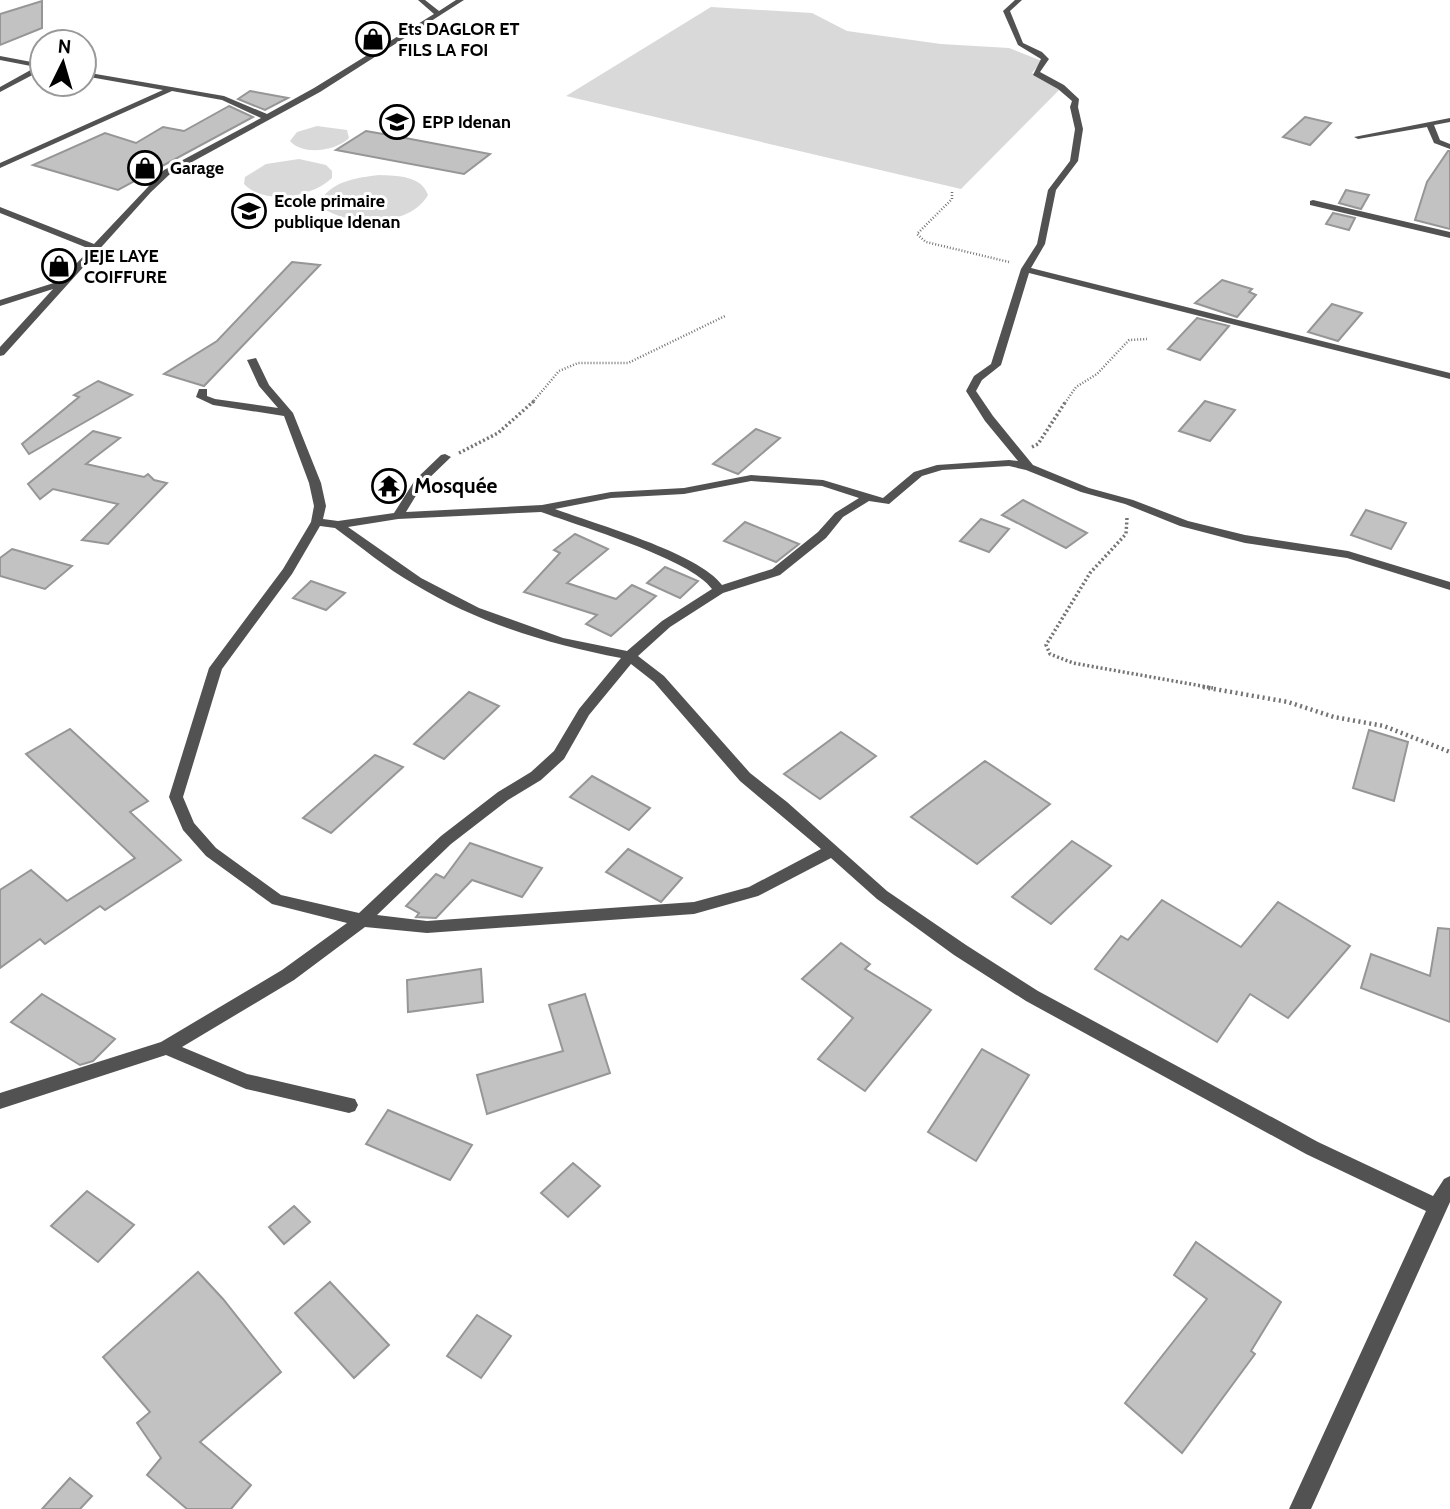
<svg xmlns="http://www.w3.org/2000/svg" width="1450" height="1509" viewBox="0 0 1450 1509" font-family="Cabin,sans-serif">
  <style>
    .green { fill: #d9d9d9 }
    .building { fill: #c2c2c2; stroke: #969696; stroke-width: 2 }
    .lines { fill: none; stroke-linecap: round; stroke-linejoin: round }
    .path-far2 { stroke: #747474; stroke-width: 2.5; stroke-dasharray: 1 2; stroke-linecap: butt }
    .path-far1 { stroke: #747474; stroke-width: 3.5; stroke-dasharray: 2 2.5; stroke-linecap: butt }
    .path { stroke: #747474; stroke-width: 4.5; stroke-dasharray: 2 3.5; stroke-linecap: butt }
    .street { fill: #525252; fill-rule: evenodd }
    .labels { text-anchor: middle; stroke-width: 6; stroke-linejoin: round; paint-order: stroke }
    .far-poi-label { font-size: 18px; font-weight: bold; fill: #000; stroke: #fff; text-anchor: start }
    .poi-label { font-size: 21px; font-weight: bold; fill: #000; stroke: #fff; text-anchor: start }
  </style>
  <rect width="100%" height="100%" fill="#fff"/>
  <g class="green">
    <polygon points="711,7 812,13 847,31 941,44 1009,48 1042,61 1032,73 1060,89 961,189 566,96"/>
    <path d="M317 126 347 130 349 138C336 151 303 156 290 141L297 132Z"/>
    <path d="M299 159 326 165 332 171V178C312 197 265 206 244 184L245 177 266 164Z"/>
    <path d="M379 175C397 176 421 175 428 195 410 227 350 227 323 208L321 200C334 180 357 178 379 175Z"/>
  </g>
  <g class="building">
    <polygon points="42,1 42,28 0,45 0,14"/>
    <polygon points="250,91 288,98 265,110 238,99"/>
    <polygon points="229,106 253,117 118,190 33,165 105,133 136,143 163,127 184,131"/>
    <polygon points="1305,117 1331,123 1310,145 1283,137"/>
    <polygon points="366,131 400,137 490,154 464,174 336,150"/>
    <polygon points="1448,151 1450,151 1450,229 1415,220 1427,182"/>
    <polygon points="1346,190 1369,195 1361,209 1339,203"/>
    <polygon points="1333,213 1355,218 1349,230 1326,224"/>
    <polygon points="292,262 320,265 204,386 164,374 217,341"/>
    <polygon points="1222,280 1252,289 1249,292 1256,295 1237,317 1195,303"/>
    <polygon points="1332,304 1362,313 1338,341 1308,332"/>
    <polygon points="1197,318 1229,326 1200,360 1168,349"/>
    <polygon points="98,381 132,395 29,454 22,444 79,397 74,395"/>
    <polygon points="1205,401 1235,410 1210,441 1179,431"/>
    <polygon points="756,429 780,438 738,474 713,464"/>
    <polygon points="93,431 120,438 86,464 144,477 148,474 154,480 167,483 108,544 82,540 118,504 53,489 40,499 28,484"/>
    <polygon points="1023,500 1087,533 1066,548 1002,515"/>
    <polygon points="1366,510 1406,523 1391,549 1351,535"/>
    <polygon points="981,519 1009,529 989,552 960,541"/>
    <polygon points="745,522 799,544 776,562 724,541"/>
    <polygon points="575,534 608,549 567,583 616,599 632,585 656,596 611,636 586,624 597,615 524,592 560,553 554,550"/>
    <polygon points="12,549 72,566 45,589 0,576 0,558"/>
    <polygon points="665,567 698,581 680,598 647,583"/>
    <polygon points="311,581 345,593 326,610 293,598"/>
    <polygon points="469,692 499,706 444,759 414,744"/>
    <polygon points="70,729 148,801 130,812 181,860 105,910 100,906 45,944 40,939 0,968 0,890 31,870 67,901 135,858 26,754"/>
    <polygon points="1369,730 1408,742 1394,801 1353,788"/>
    <polygon points="841,732 876,756 820,799 784,774"/>
    <polygon points="375,755 403,767 331,833 303,818"/>
    <polygon points="985,761 1050,804 977,864 911,817"/>
    <polygon points="592,776 650,808 629,830 570,797"/>
    <polygon points="1072,841 1111,866 1051,924 1012,897"/>
    <polygon points="470,843 542,868 522,897 472,880 436,918 416,917 419,913 406,906 436,874 444,878"/>
    <polygon points="628,849 682,878 661,902 606,872"/>
    <polygon points="1162,900 1241,947 1278,902 1350,946 1288,1018 1250,994 1217,1042 1095,969 1121,936 1128,940"/>
    <polygon points="1438,928 1450,929 1450,1022 1361,988 1371,954 1430,976"/>
    <polygon points="841,943 870,964 865,969 931,1010 865,1091 818,1059 853,1018 802,979"/>
    <polygon points="481,969 483,1002 408,1012 407,980"/>
    <polygon points="42,994 115,1039 93,1061 80,1065 11,1022"/>
    <polygon points="585,994 610,1073 487,1114 477,1075 563,1051 549,1005"/>
    <polygon points="982,1049 1029,1075 976,1161 928,1132"/>
    <polygon points="388,1110 472,1145 450,1180 366,1144"/>
    <polygon points="573,1163 600,1186 568,1217 541,1193"/>
    <polygon points="87,1191 134,1225 98,1262 51,1226"/>
    <polygon points="294,1206 310,1222 284,1244 269,1227"/>
    <polygon points="1196,1242 1281,1302 1251,1351 1255,1354 1182,1453 1125,1403 1207,1299 1174,1275"/>
    <polygon points="198,1272 223,1299 281,1372 200,1442 251,1485 231,1509 187,1509 147,1475 161,1458 137,1423 150,1412 103,1357"/>
    <polygon points="330,1282 389,1345 354,1378 295,1313"/>
    <polygon points="477,1315 511,1336 481,1378 447,1356"/>
    <polygon points="70,1478 92,1496 80,1509 42,1509"/>
  </g>
  <g class="lines">
    <g class="path-far2">
      <polyline points="952,192 952,199 917,234 926,242 1009,262"/>
      <polyline points="532,403 559,371 578,363 628,363 725,316"/>
      <polyline points="1065,403 1076,387 1097,374 1129,340 1147,339"/>
    </g>
    <g class="path-far1">
      <polyline points="1032,447 1038,444 1066,401"/>
      <polyline points="459,453 498,433 534,401"/>
      <polyline points="1127,518 1126,534 1090,573 1046,645 1050,654 1073,663 1213,688"/>
    </g>
    <polyline class="path" points="1203,687 1288,702 1334,717 1384,726 1450,752"/>
    <g class="street">
      <polygon points="418,0 425,0 439,11 456,0 464,0 320,92 170,174 151,192 4,355 0,356 0,347 53,289 0,306 0,300 60,281 90,249 0,213 0,207 94,244 164,170 261,118 222,100 172,91 0,168 0,163 163,90 84,76 84,72 224,96 267,114 314,88 434,14"/>
      <path d="M1015 0H1022L1010 11 1023 43 1042 52 1049 59 1040 72 1064 85 1079 99 1078 107 1083 129 1078 161 1056 190 1045 244 1031 268 1450 373V379L1029 273 1001 365 982 380 976 391 993 416 1033 465 1089 488 1133 500 1188 521 1245 535 1348 551 1450 582V590L1347 558 1245 543 1180 526 1125 504 1081 492 1026 470 1009 466 942 470 922 476 889 504 869 501 843 517 826 538 780 575 723 593 670 627 638 656 664 676 750 773 787 802 887 891 966 945 1038 991 1318 1142 1433 1196 1444 1179 1450 1176V1202L1311 1509H1289L1426 1211 1306 1154 1026 1001 954 955 877 899 831 858 758 896 694 914 427 933 365 927 294 980 182 1047 247 1074 355 1099 358 1105 355 1111 349 1113 246 1089 166 1055 0 1109V1093L161 1042 282 970 347 923 272 904 206 856 183 830 169 797 209 668 283 569 311 522 314 506 309 483 284 416 213 405 196 397 199 389H207V396L215 399 278 408 259 386 247 360 256 358 269 385 293 413 321 483 326 506 323 519 338 521 394 513 415 480 441 455 445 454 451 457 423 484 406 512 542 505 611 492 684 488 751 475 823 480 883 498 914 472 937 465 1009 460 1018 461 985 421 966 391 974 376 991 364 1021 269 1037 244 1048 190 1070 161 1075 129 1070 107 1072 101 1058 89 1033 75 1041 59 1018 45 1003 11ZM751 481 822 486 859 498 835 513 818 532 772 569 722 585C699 553 595 524 555 509L611 498 684 494ZM541 512C579 526 691 559 712 589L662 621 627 651 563 638 479 608 421 578 348 527 398 519ZM320 526 335 528C361 547 386 568 414 584 478 623 548 644 621 658L579 709 554 751 531 772 498 792 441 836 359 913 281 895 216 848 194 823 183 797 222 669 292 574ZM631 664 654 682 740 781 821 849 749 887 694 902 427 921 377 915 451 844 508 800 541 780 564 759 589 715Z"/>
      <polygon points="0,56 42,64 42,70 0,92 0,87 36,67 0,60"/>
      <polygon points="1450,118 1450,122 1434,125 1440,140 1450,144 1450,149 1434,143 1427,127 1358,139 1354,137"/>
      <polygon points="1313,200 1450,232 1450,238 1310,205 1310,201"/>
    </g>
  </g>
  <defs>
    <g id="shop-ring" transform="scale(1.75)"><circle r="9.5" fill="#fff" stroke="#000" stroke-width="1.5"/><path d="M-5-2.5h2.3a2.7 3.5 0 0 1 5.4 0H5L5.5 6h-11ZM-1.5-2.5h3a1.5 2.3 0 0 0-3 0Z" fill="#000"/></g>
    <g id="school-ring" transform="scale(1.75)"><circle r="9.5" fill="#fff" stroke="#000" stroke-width="1.5"/><path d="M0-5L7-2L0 1L-7-2ZM-4 1L0 2.5L4 1V4Q0 6-4 4Z" fill="#000"/></g>
    <g id="temple-ring" transform="scale(1.75)"><circle r="9.5" fill="#fff" stroke="#000" stroke-width="1.5"/><path d="M0-6L5-2H3V0L6.5 2.5H4V6H1.5V3h-3V6H-4V2.5H-6.5L-3 0V-2H-5Z" fill="#000"/></g>
  </defs>
  <g fill-rule="evenodd">
    <use href="#shop-ring" x="373" y="39"/>
    <use href="#school-ring" x="397" y="122"/>
    <use href="#shop-ring" x="145" y="168"/>
    <use href="#school-ring" x="249" y="211"/>
    <use href="#shop-ring" x="59" y="266"/>
    <use href="#temple-ring" x="389" y="486"/>
  </g>
  <g class="labels">
    <g class="far-poi-label">
      <text x="398" y="35">Ets DAGLOR ET<tspan x="398" dy="21">FILS LA FOI</tspan></text>
      <text x="422" y="128">EPP Idenan</text>
      <text x="170" y="174">Garage</text>
      <text x="274" y="207">Ecole primaire<tspan x="274" dy="21">publique Idenan</tspan></text>
      <text x="84" y="262">JEJE LAYE<tspan x="84" dy="21">COIFFURE</tspan></text>
    </g>
    <g class="poi-label">
      <text x="414" y="493">Mosquée</text>
    </g>
  </g>
  <g transform="translate(63 63) rotate(5)"><circle r="33" fill="#ffffff" stroke="#999999" stroke-width="2"/>
  <path d="M0-5L12 26L0 18L-12 26Z" fill="#000000"/>
  <text y="-10" font-size="19" font-weight="bold" text-anchor="middle" fill="#000000">N</text>
  </g>
</svg>
